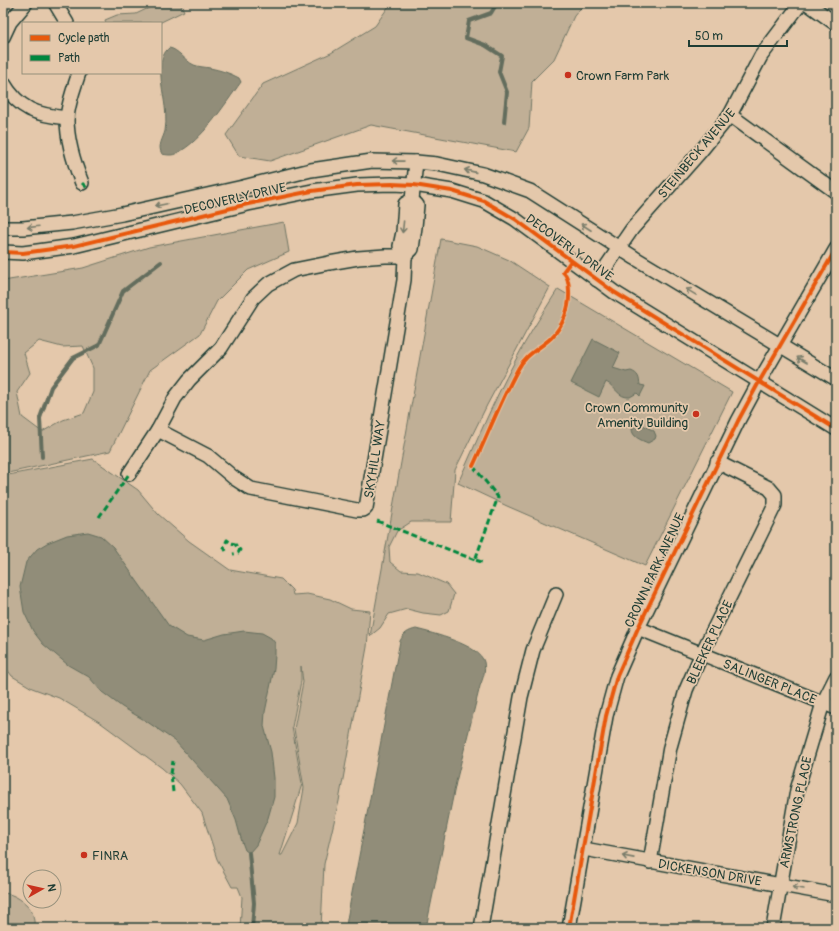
<svg xmlns="http://www.w3.org/2000/svg" width="839" height="931" viewBox="0 0 839 931" font-family="Pangolin,sans-serif">
  <style>
    .green { fill: #c0af96; stroke: #707665; fill-rule: evenodd }
    .water { fill: #918d79; stroke: #636d5d }
    .lines { fill: none; stroke-linecap: round; stroke-linejoin: round }
    .stream { stroke: #636d5d; stroke-width: 4 }
    .minor-casing { stroke: #1f3d34; stroke-width: 16 }
    .minor { stroke: #e4c8ab; stroke-width: 13 }
    .quiet { stroke: #00873e; stroke-width: 3; stroke-dasharray: 6 3; stroke-linecap: butt }
    .cycleway-casing { stroke: #e4c8ab; stroke-width: 6 }
    .cycleway { stroke: #e8590c; stroke-width: 4 }
    .oneway { stroke: #787c6a }
    .poi-dot { fill: #c8321e; stroke: #e4c8ab; stroke-width: 1.5 }
    .labels { text-anchor: middle; stroke-width: 3.5; stroke-linejoin: round; paint-order: stroke }
    .poi-label { font-size: 13px; fill: #1f3d34; stroke: #e4c8ab; text-anchor: start }
    .street-label { font-size: 13px; fill: #1f3d34; stroke: #e4c8ab }
  </style>
  <rect width="100%" height="100%" fill="#e4c8ab"/>
  <filter id="ink" filterUnits="userSpaceOnUse"><feTurbulence type="fractalNoise" baseFrequency=".025" numOctaves="2"/><feDisplacementMap in="SourceGraphic" scale="8" xChannelSelector="R" yChannelSelector="G"/><feConvolveMatrix kernelMatrix="1 2 1 2 8 2 1 2 1" color-interpolation-filters="sRGB"/></filter>
  <g filter="url(#ink)">
    <g class="green">
      <polygon points="159,3 180,3 184,11 159,23 106,23 105,20 117,15 136,14"/>
      <polygon points="391,3 585,3 574,16 554,59 532,81 529,128 516,152 371,125 270,161 239,156 226,135 263,84 331,53 375,26"/>
      <path d="M284 222 289 252 248 270 217 301 200 334 150 370 110 451 3 474V281L83 268 149 247ZM39 341 62 347 83 346 93 368V392L84 413 63 420 42 432 22 417 17 392 30 373 24 353Z"/>
      <polygon points="441,239 477,246 509,260 550,287 487,405 455,470 451,522 411,522 397,531 389,547 390,562 401,571 418,572 446,584 454,594 449,611 441,615 423,613 407,609 389,614 380,628 370,636"/>
      <path d="M558 289 732 392 645 566 507 506 458 483C476 443 493 402 514 363 527 337 543 313 558 289Z"/>
      <path d="M93 459 138 490 158 514 189 541 230 570 281 579 292 590 293 595 307 594 330 599 351 609 370 611 367 647 339 801 324 864 321 928H240L242 897 238 887H232L217 859 202 813 180 784 162 768 101 723 59 698 32 688 12 676 3 664V476ZM301 666 303 682 294 729 304 788 298 823 282 855H280L302 784 292 727 301 681Z"/>
      <path d="M3 893C13 893 28 903 32 912 34 917 34 923 35 928H3Z"/>
    </g>
    <g class="water">
      <path d="M169 48C178 49 185 61 194 65 199 67 205 67 210 68 220 70 230 73 239 78L241 82C225 104 202 141 177 153 173 156 167 155 162 154 157 146 163 139 165 131 169 109 159 87 161 65 162 58 164 52 169 48Z"/>
      <path d="M593 339 620 353 613 368 626 372 631 371C639 374 639 378 640 385L645 386 640 396 637 393 630 397C618 398 616 387 606 382L599 397 571 383Z"/>
      <path d="M637 424H641L654 431 656 436 655 439 648 443C641 440 632 437 632 429Z"/>
      <polygon points="88,532 101,536 113,547 169,626 187,637 204,640 224,634 244,631 262,633 271,638 275,643 275,655 274,669 265,712 264,726 271,752 274,778 274,797 268,818 256,845 249,853 245,850 242,842 236,820 227,799 175,741 146,721 122,707 102,692 89,677 68,665 43,644 33,631 24,612 20,587 26,562 37,549 47,543 67,535"/>
      <path d="M416 629C432 633 480 645 484 662 486 671 483 678 480 686L456 782 426 928H346L347 919 400 641C404 633 408 631 416 629Z"/>
    </g>
    <g class="lines">
      <g class="stream">
        <polyline points="497,3 491,13 469,21 466,38 485,45 502,56 499,72 507,92 504,122"/>
        <polyline points="42,457 40,418 51,387 73,358 99,345 123,291 161,262"/>
        <polyline points="249,853 254,903 252,928"/>
      </g>
      <g class="minor-casing">
        <g id="minor">
          <polyline points="55,3 67,23"/>
          <polyline points="807,3 836,24"/>
          <polyline points="3,37 10,22 26,3"/>
          <path d="M79 73C74 88 68 103 67 119 67 141 74 163 82 183"/>
          <path d="M3 82C19 110 37 115 67 118"/>
          <polyline points="730,115 836,192"/>
          <polyline points="3,228 23,228 72,223 122,214 243,187 311,170 372,161 416,162 437,164 483,174 530,191 635,258 836,379"/>
          <polyline points="3,252 23,253 74,246 248,204 312,191 357,185 392,184 414,185 452,191 484,201 515,219 614,292 836,429"/>
          <polyline points="597,280 632,229 700,152 730,115 761,56 801,3"/>
          <polyline points="158,430 208,456 234,478 251,489 357,510 363,510 366,508 404,280 405,256 400,246 403,232 405,204 412,200"/>
          <polyline points="129,474 158,430 175,398 189,380 221,348 253,298 268,284 294,270 329,263 358,258 385,256 405,256 412,249 415,227 417,205 412,200 416,162"/>
          <polyline points="638,628 836,708"/>
          <polyline points="584,849 836,895"/>
          <polyline points="650,862 670,747 686,690 702,653 775,505 775,495 769,488 717,462"/>
          <polyline points="481,928 521,697 533,650 556,594"/>
          <polyline points="569,928 606,716 617,676 638,628 738,421 759,382 836,249"/>
          <polyline points="773,928 797,790 823,703 836,677"/>
        </g>
      </g>
      <use href="#minor" class="minor"/>
      <g class="quiet">
        <polyline points="82,183 88,189"/>
        <polyline points="473,466 498,497 475,560 482,562"/>
        <polyline points="99,517 129,474"/>
        <polyline points="377,521 475,560"/>
        <polyline points="226,551 224,547 227,540 231,543 235,544 237,547 240,550 238,553 233,554"/>
        <polyline points="173,792 171,774 173,761"/>
      </g>
      <g class="cycleway-casing">
        <g id="cycleway">
          <polyline points="3,252 23,253 74,246 248,204 312,191 357,185 392,184 414,185 452,191 484,201 515,219 614,292 836,429"/>
          <path d="M473 466C488 434 501 400 518 369 525 355 539 349 551 338 563 326 570 308 569 291 569 284 568 276 563 272L571 261"/>
          <polyline points="569,928 606,716 617,676 638,628 738,421 759,382 836,249"/>
        </g>
      </g>
      <use href="#cycleway" class="cycleway"/>
    </g>
    <defs><path id="oneway-shaft" d="M-6 0H5M1.5-3L5.5 0L1.5 3" fill="none" stroke-width="1.6" stroke-linecap="round" stroke-linejoin="round"/></defs>
    <g class="oneway">
      <use href="#oneway-shaft" transform="translate(398 161) rotate(-179)"/>
      <use href="#oneway-shaft" transform="translate(470 171) rotate(-167)"/>
      <use href="#oneway-shaft" transform="translate(161 205) rotate(168)"/>
      <use href="#oneway-shaft" transform="translate(33 227) rotate(173)"/>
      <use href="#oneway-shaft" transform="translate(403 227) rotate(96)"/>
      <use href="#oneway-shaft" transform="translate(586 227) rotate(-147)"/>
      <use href="#oneway-shaft" transform="translate(691 292) rotate(-149)"/>
      <use href="#oneway-shaft" transform="translate(802 360) rotate(-150)"/>
      <use href="#oneway-shaft" transform="translate(628 857) rotate(-169)"/>
      <use href="#oneway-shaft" transform="translate(798 888) rotate(-170)"/>
    </g>
  </g>
  <g class="poi-dot">
    <circle cx="568" cy="75" r="4"/>
    <circle cx="696" cy="414" r="4"/>
    <circle cx="84" cy="855" r="4"/>
  </g>
  <g class="labels">
    <g class="poi-label">
      <text x="576" y="80">Crown Farm Park</text>
      <text x="688" y="412" text-anchor="end">Crown Community<tspan x="688" dy="15">Amenity Building</tspan></text>
      <text x="92" y="860">FINRA</text>
    </g>
    <g class="street-label">
      <text transform="translate(696 153) rotate(-50)" y="5">STEINBECK AVENUE</text>
      <text transform="translate(235 198) rotate(-13)" y="5">DECOVERLY DRIVE</text>
      <text transform="translate(570 247) rotate(36)" y="5">DECOVERLY DRIVE</text>
      <text transform="translate(374 459) rotate(-81)" y="5">SKYHILL WAY</text>
      <text transform="translate(654 570) rotate(-65)" y="5">CROWN PARK AVENUE</text>
      <text transform="translate(709 642) rotate(-65)" y="5">BLEEKER PLACE</text>
      <text transform="translate(770 681) rotate(22)" y="5">SALINGER PLACE</text>
      <text transform="translate(795 812) rotate(-78)" y="5">ARMSTRONG PLACE</text>
      <text transform="translate(710 872) rotate(10)" y="5">DICKENSON DRIVE</text>
    </g>
  </g>
  <rect width="839" height="931" fill="none" stroke="#e4c8ab" stroke-width="16"/>
  <rect x="8" y="8" width="823" height="915" fill="none" stroke="#1f3d34" stroke-width="1.5" filter="url(#ink)"/>
  <rect x="22" y="22" width="140" height="52" fill="#e4c8ab" stroke="#95907b"/>
  <rect x="30" y="35" width="20" height="6" fill="#e8590c" stroke="#95907b"/>
  <text x="58" y="42" font-size="12" fill="#1f3d34">Cycle path</text>
  <rect x="30" y="55" width="20" height="6" fill="#00873e" stroke="#95907b"/>
  <text x="58" y="62" font-size="12" fill="#1f3d34">Path</text>
  <g transform="translate(42 889) rotate(82)"><circle r="19" fill="#e4c8ab" stroke="#95907b"/>
  <path d="M0-3L7 15L0 10L-7 15Z" fill="#c8321e"/>
  <text y="-6" font-size="11" font-weight="bold" text-anchor="middle" fill="#1f3d34">N</text>
  </g>
  <path d="M689 40v6h98v-6" fill="none" stroke="#1f3d34" stroke-width="2"/>
  <text x="695" y="40" font-size="12" fill="#1f3d34" stroke="#e4c8ab" stroke-width="3" paint-order="stroke">50 m</text>
</svg>
